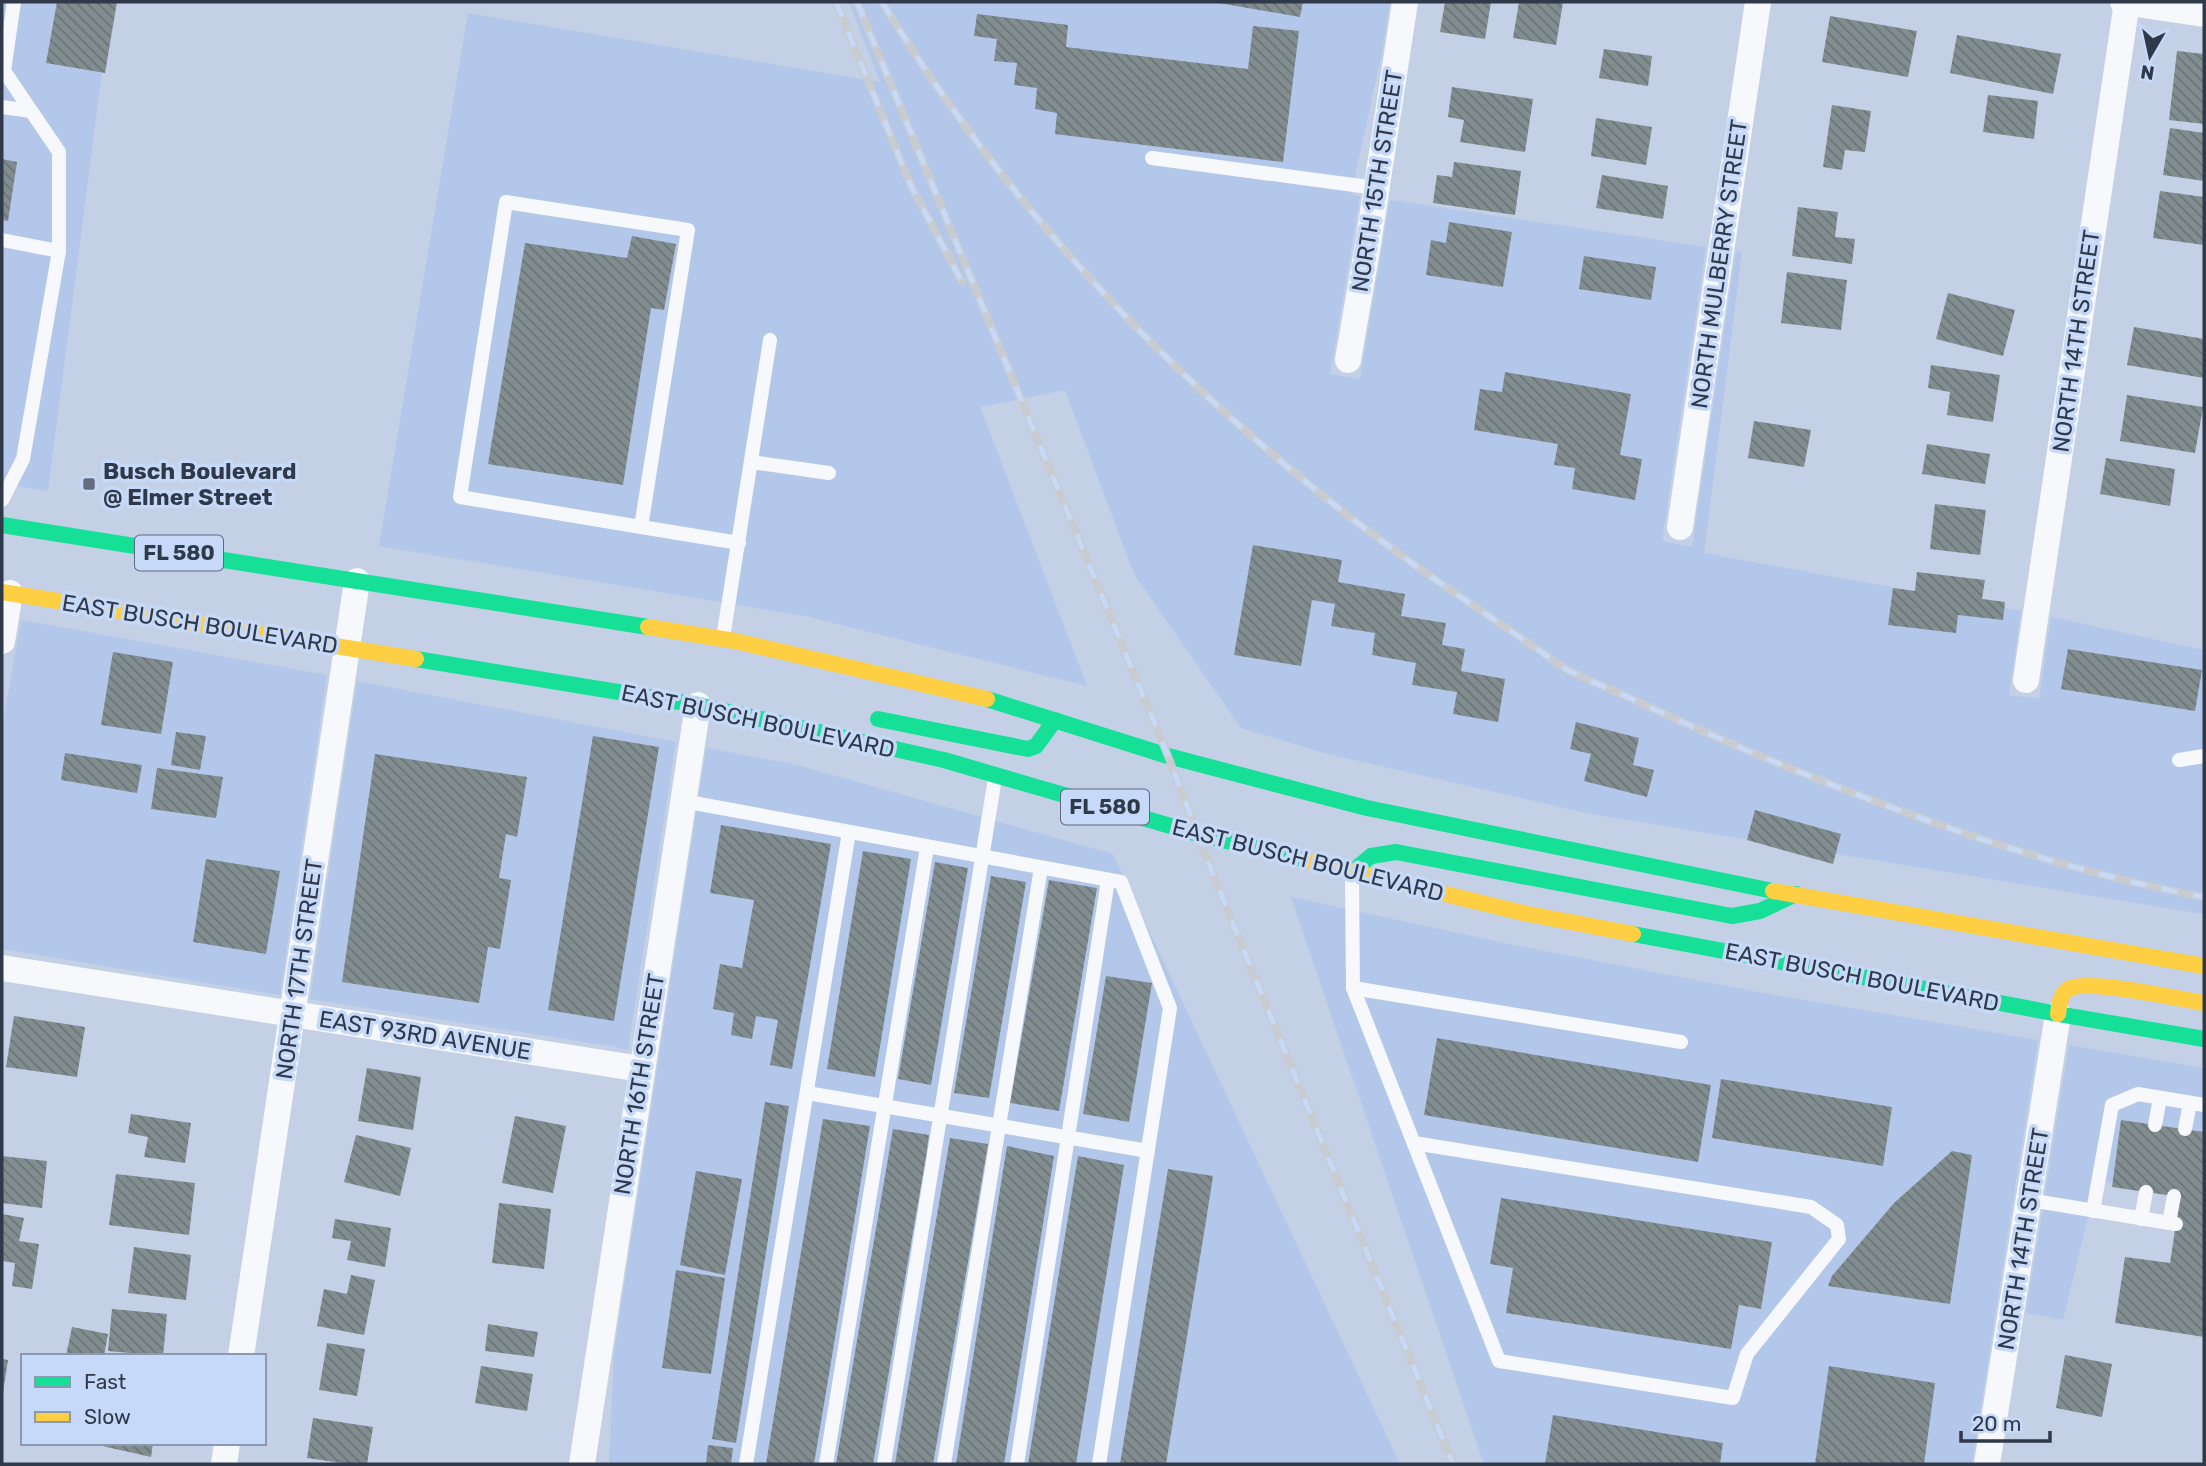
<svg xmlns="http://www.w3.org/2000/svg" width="2206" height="1466" viewBox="0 0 2206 1466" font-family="Rubik,sans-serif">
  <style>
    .built { fill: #b2c7e9 }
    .building { fill: url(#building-back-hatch) }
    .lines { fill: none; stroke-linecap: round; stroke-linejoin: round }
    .lane { stroke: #f6f8fb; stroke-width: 14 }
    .street { stroke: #f6f8fb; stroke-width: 26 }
    .fast { stroke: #16e098; stroke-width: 16 }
    .slow { stroke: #ffcf43; stroke-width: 16 }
    .rail-casing { stroke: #c8ccd1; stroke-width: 8 }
    .rail { stroke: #c6d9f8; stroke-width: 5; stroke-dasharray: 16; stroke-linecap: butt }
    .poi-dot { fill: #636e80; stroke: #c6d9f8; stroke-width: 2.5 }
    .labels { text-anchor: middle; stroke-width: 7; stroke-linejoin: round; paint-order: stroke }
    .shield { fill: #c6d9f8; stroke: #5d697e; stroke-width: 2 }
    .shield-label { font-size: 21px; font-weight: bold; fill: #303949 }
    .street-label { font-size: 23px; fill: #303949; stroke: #c6d9f8 }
    .poi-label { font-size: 23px; font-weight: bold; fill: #303949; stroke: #c6d9f8; text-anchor: start }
  </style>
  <defs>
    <pattern id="building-back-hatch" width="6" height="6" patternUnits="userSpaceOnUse" patternTransform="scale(1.75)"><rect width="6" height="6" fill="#828d90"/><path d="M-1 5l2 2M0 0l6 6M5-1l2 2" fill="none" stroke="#6b7478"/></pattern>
  </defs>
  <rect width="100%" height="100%" fill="#c3d0e5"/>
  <g class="built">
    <polygon points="2,2 111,2 48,491 2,484"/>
    <polygon points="849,2 1390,2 1382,52 1351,194 1360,196 1330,374 1360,379 1390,200 1706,247 1662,541 1692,547 1736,251 1742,252 1704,553 2021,611 2009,695 2039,699 2051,617 2204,650 2204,914 1591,814 1324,753 1241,728 1134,574 1065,390 980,407 1087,686 805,616 379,546 468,13 880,82"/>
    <polygon points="21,620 327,675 280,995 2,949 2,729"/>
    <polygon points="357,681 676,742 628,1049 617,1048 617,1046 598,1044 310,999"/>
    <polygon points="706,748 797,765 1113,854 1400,1464 609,1464 614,1353"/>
    <polygon points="1291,897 1514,945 1758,992 2038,1040 1972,1464 1484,1464"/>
    <polygon points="2069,1045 2204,1068 2204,1195 2097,1180 2063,1320 2026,1313"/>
  </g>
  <g class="building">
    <polygon points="57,2 117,2 105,73 46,63"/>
    <polygon points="1213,2 1303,2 1300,17"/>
    <polygon points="1445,2 1491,2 1485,39 1440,32"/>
    <polygon points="1519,2 1563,2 1556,45 1513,38"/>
    <polygon points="977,14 1068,25 1066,47 1248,69 1253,26 1299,31 1283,162 1055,134 1057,113 1035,109 1037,88 1014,85 1017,63 994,61 997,39 974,36"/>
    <polygon points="1830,16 1917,31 1908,77 1822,62"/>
    <polygon points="1957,35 2061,54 2053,94 1950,73"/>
    <polygon points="1604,49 1652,56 1648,86 1599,78"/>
    <polygon points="2177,51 2204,54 2204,124 2169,120"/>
    <polygon points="1452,87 1533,99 1525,152 1460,142 1464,120 1448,117"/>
    <polygon points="1988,95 2038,101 2034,139 1983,132"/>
    <polygon points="1832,105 1871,111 1865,152 1845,150 1842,170 1823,167"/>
    <polygon points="1596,118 1652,127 1646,165 1591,156"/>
    <polygon points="2170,128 2204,133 2204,181 2163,175"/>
    <polygon points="2,159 17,162 8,221 2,220"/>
    <polygon points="1454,162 1521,171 1515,215 1433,203 1437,175 1452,177"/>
    <polygon points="1602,175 1668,186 1663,219 1596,208"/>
    <polygon points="2160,191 2204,197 2204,245 2153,238"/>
    <polygon points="1798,207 1838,212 1835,237 1855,239 1852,264 1792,256"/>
    <polygon points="1449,222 1512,232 1503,287 1426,275 1431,240 1446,243"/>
    <polygon points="632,236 676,244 664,310 651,308 623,485 488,464 525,243 627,258"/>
    <polygon points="1584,256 1656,267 1651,300 1579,289"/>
    <polygon points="1787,272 1847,280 1841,330 1781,323"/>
    <polygon points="1948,293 2015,310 2003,356 1936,339"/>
    <polygon points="2134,327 2204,339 2204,378 2127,365"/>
    <polygon points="1931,365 2000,375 1993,422 1947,415 1950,392 1928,388"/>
    <polygon points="1505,372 1631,394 1620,455 1642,459 1635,500 1572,489 1575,468 1554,465 1558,444 1474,430 1480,389 1502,392"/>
    <polygon points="2127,395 2203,407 2195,453 2120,441"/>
    <polygon points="1754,421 1811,430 1804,467 1748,458"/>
    <polygon points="1927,444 1990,454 1985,484 1922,474"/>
    <polygon points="2106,458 2175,469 2170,506 2100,494"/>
    <polygon points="1935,504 1986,510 1980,555 1930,549"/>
    <polygon points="1253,545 1342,560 1338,582 1405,594 1401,616 1446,623 1442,645 1465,649 1461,671 1505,679 1498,722 1453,714 1457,692 1412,685 1416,663 1372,655 1375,633 1331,626 1335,604 1312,600 1301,666 1234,655"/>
    <polygon points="1917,572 1985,580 1982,599 2005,602 2003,620 1958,615 1956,633 1888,625 1893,588 1915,591"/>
    <polygon points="2068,649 2202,670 2195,711 2061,689"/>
    <polygon points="113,652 173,662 161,734 101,725"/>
    <polygon points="1576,722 1639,738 1633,765 1654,770 1647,797 1584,781 1591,754 1570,749"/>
    <polygon points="176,732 206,736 200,770 171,765"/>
    <polygon points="593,736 659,747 614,1021 548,1010"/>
    <polygon points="65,753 142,765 137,793 61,780"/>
    <polygon points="375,754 527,777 517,837 506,834 499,878 511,880 500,949 488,947 479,1003 342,982"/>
    <polygon points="157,768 223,777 216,818 151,809"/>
    <polygon points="1755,810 1841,834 1833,864 1747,840"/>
    <polygon points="721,825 831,844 792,1069 770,1065 778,1020 756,1016 752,1039 731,1035 734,1013 713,1009 720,964 742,968 754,900 710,893"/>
    <polygon points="863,851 911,859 875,1077 827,1069"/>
    <polygon points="206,859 280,871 266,954 193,942"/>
    <polygon points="935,862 968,868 931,1085 898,1079"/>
    <polygon points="991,876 1026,882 989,1098 954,1093"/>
    <polygon points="1049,880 1097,888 1059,1111 1010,1103"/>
    <polygon points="1106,976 1152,983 1129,1122 1083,1114"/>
    <polygon points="14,1016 85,1027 77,1077 6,1067"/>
    <polygon points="1437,1038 1711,1085 1698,1162 1424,1115"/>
    <polygon points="367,1068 421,1077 413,1130 358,1121"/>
    <polygon points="1721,1079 1892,1107 1883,1166 1712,1138"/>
    <polygon points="765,1102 789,1106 736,1443 712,1439"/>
    <polygon points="131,1114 191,1123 185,1163 144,1157 148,1137 128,1133"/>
    <polygon points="515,1116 566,1126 553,1193 502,1183"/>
    <polygon points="823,1119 870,1126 827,1386 814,1464 766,1464"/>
    <polygon points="2121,1120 2204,1132 2204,1337 2115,1323 2125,1257 2170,1263 2180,1197 2112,1187"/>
    <polygon points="893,1129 929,1135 926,1157 873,1464 836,1464"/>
    <polygon points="356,1135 411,1148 400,1196 344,1182"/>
    <polygon points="950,1138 988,1144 973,1233 933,1464 895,1464"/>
    <polygon points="1007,1146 1054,1156 1004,1464 956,1464"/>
    <polygon points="1952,1151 1972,1155 1950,1304 1828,1286 1832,1276 1894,1203"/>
    <polygon points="2,1156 47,1161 42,1208 2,1203"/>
    <polygon points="1078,1156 1124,1165 1076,1464 1028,1464"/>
    <polygon points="1168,1169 1213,1176 1206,1221 1166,1464 1120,1464"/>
    <polygon points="696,1171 742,1179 725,1275 680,1265"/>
    <polygon points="116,1174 195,1183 189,1235 109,1225"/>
    <polygon points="1501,1198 1772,1242 1761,1309 1739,1305 1731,1349 1506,1313 1513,1268 1490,1264"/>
    <polygon points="499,1203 551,1209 544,1269 492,1263"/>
    <polygon points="2,1214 24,1218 19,1241 39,1244 32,1289 12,1286 15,1263 2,1261"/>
    <polygon points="335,1219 391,1228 385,1267 347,1260 351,1241 332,1238"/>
    <polygon points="134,1247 191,1255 186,1300 128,1293"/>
    <polygon points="676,1270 725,1278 711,1374 662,1368"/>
    <polygon points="351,1275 375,1280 364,1335 317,1326 324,1289 347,1294"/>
    <polygon points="112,1309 167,1314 163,1356 108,1351"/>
    <polygon points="488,1324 538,1332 534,1357 485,1351"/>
    <polygon points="72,1327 108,1334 104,1356 66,1356"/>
    <polygon points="327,1343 365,1349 357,1396 319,1390"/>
    <polygon points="2065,1355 2112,1364 2102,1417 2056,1408"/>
    <polygon points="2,1359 8,1360 3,1392 2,1392"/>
    <polygon points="481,1366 533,1374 527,1411 475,1403"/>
    <polygon points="1829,1366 1935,1383 1924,1464 1815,1464"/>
    <polygon points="1553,1415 1723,1443 1720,1464 1545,1464"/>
    <polygon points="313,1418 373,1427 367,1464 349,1464 307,1458"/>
    <polygon points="89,1443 153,1443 151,1457"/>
    <polygon points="708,1445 733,1448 731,1464 706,1464"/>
  </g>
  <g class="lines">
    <g class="lane">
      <polyline points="14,2 4,71 59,152 59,251"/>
      <polyline points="2,107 31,111"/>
      <polyline points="1152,158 1376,188"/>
      <polyline points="2,240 59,251 23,459 2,500"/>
      <polyline points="751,462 829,473"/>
      <polyline points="641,527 460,497 506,202 688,230 641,527 739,543"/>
      <polyline points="723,638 770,340"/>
      <polyline points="2179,760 2204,756"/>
      <polyline points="683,801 1121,882 1170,1008 1099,1464"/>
      <polyline points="1352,874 1353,988 1499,1361 1733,1398 1747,1354 1839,1239 1837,1225 1811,1207 1414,1143"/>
      <polyline points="1353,988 1681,1042"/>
      <polyline points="807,1093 1148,1151"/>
      <polyline points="2155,1125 2160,1098"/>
      <polyline points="2185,1129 2190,1103"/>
      <polyline points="2029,1200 2176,1224"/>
      <polyline points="2093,1211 2112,1105 2138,1094 2204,1105"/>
      <polyline points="2141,1219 2146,1192"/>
      <polyline points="2169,1223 2174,1196"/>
      <polyline points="746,1464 849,832"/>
      <polyline points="826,1464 927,847"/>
      <polyline points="884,1464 995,778"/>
      <polyline points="944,1464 1041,868"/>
      <polyline points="1017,1464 1108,880"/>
    </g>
    <g class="street">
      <polyline points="2123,2 2204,14"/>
      <polyline points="1348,360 1368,244 1405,2"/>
      <polyline points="1680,527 1758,2"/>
      <polyline points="2,641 10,593"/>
      <polyline points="2026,680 2127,2"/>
      <polyline points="2,968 641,1069"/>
      <polyline points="241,1356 357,581"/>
      <polyline points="224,1464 227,1443"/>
      <polyline points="582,1464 698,705"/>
      <polyline points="1987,1464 2058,1014"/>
    </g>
    <g class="fast">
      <polyline points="2,525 648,627"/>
      <polyline points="416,659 698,705 944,760 1198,834 1309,861"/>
      <polyline points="987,699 1168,756 1367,808 1773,891"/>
      <polyline points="878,719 1028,749 1036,746 1055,720"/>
      <polyline points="1352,872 1371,856 1396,852 1732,916 1760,911 1796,894"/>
      <polyline points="1633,934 2058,1014 2204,1039"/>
    </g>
    <g class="slow">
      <polyline points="2,592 416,659"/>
      <polyline points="648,627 735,641 987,699"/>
      <polyline points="1309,861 1523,913 1633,934"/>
      <polyline points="1773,891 2204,966"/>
      <path d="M2058 1014C2059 1006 2060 994 2068 989 2086 978 2179 999 2204 1003"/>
    </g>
    <g class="rail-casing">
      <g id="rail">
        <polyline points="836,2 911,186 962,282"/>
        <polyline points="857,2 1168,756 1212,872 1453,1464"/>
        <path d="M882 2C1025 237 1225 436 1452 591 1477 608 1502 625 1527 642 1541 651 1554 662 1568 670 1587 680 1608 688 1628 697 1681 722 1733 745 1787 767 1921 821 2062 871 2204 897"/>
      </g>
    </g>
    <use href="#rail" class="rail"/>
  </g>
  <rect class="poi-dot" x="82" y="477" width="14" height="14" rx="3.5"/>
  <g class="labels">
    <g class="shield">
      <rect x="135" y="535.5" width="88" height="35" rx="5"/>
      <rect x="1061" y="789.5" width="88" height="35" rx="5"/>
    </g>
    <g class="shield-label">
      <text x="179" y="560">FL 580</text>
      <text x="1105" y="814">FL 580</text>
    </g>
    <g class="street-label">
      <text transform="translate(1377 181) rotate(-81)" y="8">NORTH 15TH STREET</text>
      <text transform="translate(1719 264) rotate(-82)" y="8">NORTH MULBERRY STREET</text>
      <text transform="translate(2076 341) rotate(-82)" y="8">NORTH 14TH STREET</text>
      <text transform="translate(200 624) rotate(9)" y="8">EAST BUSCH BOULEVARD</text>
      <text transform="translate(758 721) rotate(12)" y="8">EAST BUSCH BOULEVARD</text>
      <text transform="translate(1308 860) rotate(14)" y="8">EAST BUSCH BOULEVARD</text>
      <text transform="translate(299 969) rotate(-82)" y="8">NORTH 17TH STREET</text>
      <text transform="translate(1862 977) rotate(11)" y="8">EAST BUSCH BOULEVARD</text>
      <text transform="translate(425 1035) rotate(9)" y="8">EAST 93RD AVENUE</text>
      <text transform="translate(639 1084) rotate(-81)" y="8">NORTH 16TH STREET</text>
      <text transform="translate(2023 1239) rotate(-81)" y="8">NORTH 14TH STREET</text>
    </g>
    <g class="poi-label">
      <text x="103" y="479">Busch Boulevard<tspan x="103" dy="26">@ Elmer Street</tspan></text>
    </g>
  </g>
  <rect width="2206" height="1466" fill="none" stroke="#303949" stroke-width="7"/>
  <rect x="21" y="1354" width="245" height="91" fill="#c6d9f8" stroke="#8a99b2" stroke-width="2"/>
  <rect x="35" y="1377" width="35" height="10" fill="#16e098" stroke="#8a99b2" stroke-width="2"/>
  <text x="84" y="1389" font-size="21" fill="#303949">Fast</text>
  <rect x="35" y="1412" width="35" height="10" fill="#ffcf43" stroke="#8a99b2" stroke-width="2"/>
  <text x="84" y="1424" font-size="21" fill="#303949">Slow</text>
  <g transform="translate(2150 56) rotate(189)" stroke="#c6d9f8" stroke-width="5" paint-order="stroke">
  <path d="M0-5L12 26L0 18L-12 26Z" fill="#303949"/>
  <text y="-10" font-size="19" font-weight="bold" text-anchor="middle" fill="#303949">N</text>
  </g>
  <path d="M1961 1431v10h89v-10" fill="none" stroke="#303949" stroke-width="3.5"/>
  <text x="1972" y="1431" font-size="21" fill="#303949" stroke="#c6d9f8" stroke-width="5" paint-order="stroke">20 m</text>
</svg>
